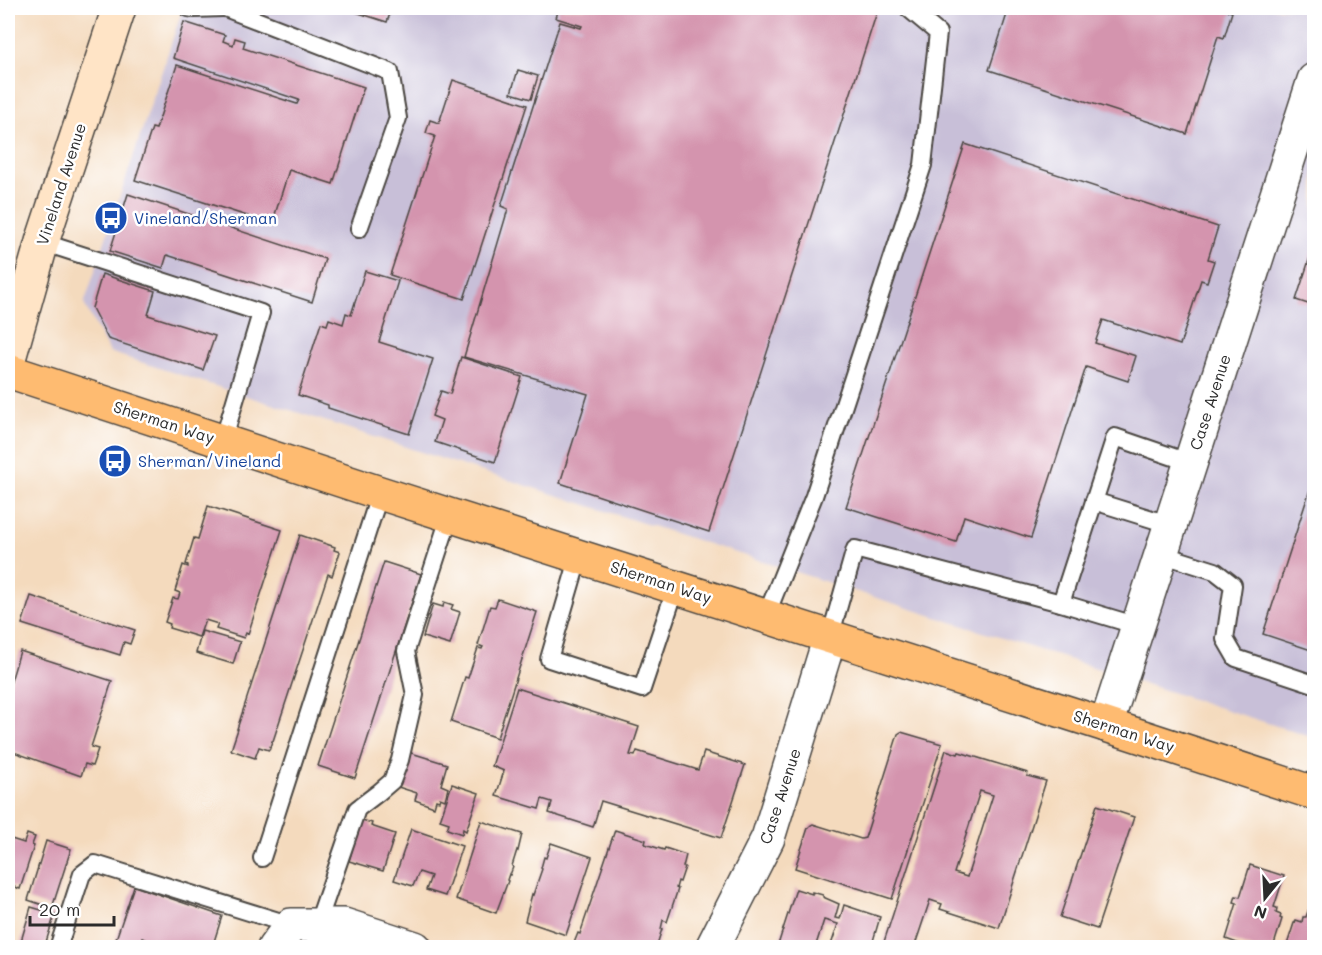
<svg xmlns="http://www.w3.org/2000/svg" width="1322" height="955" viewBox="0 0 1322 955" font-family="Mali,sans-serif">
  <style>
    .industrial { fill: #c8bfd8 }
    .building { fill: #d494ae; fill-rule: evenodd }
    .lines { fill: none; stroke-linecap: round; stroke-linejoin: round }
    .lane-casing { stroke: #494541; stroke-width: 20 }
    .street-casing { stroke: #494541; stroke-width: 36 }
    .secondary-casing { stroke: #494541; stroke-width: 36 }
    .primary-casing { stroke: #494541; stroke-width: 36 }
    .lane { stroke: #fff; stroke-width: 16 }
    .street { stroke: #fff; stroke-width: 33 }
    .secondary { stroke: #ffe4c6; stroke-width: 33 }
    .primary { stroke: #febb71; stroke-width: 33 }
    .labels { text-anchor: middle; stroke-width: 5; stroke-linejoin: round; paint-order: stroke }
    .street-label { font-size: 16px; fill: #2b2b2b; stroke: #fff }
    .transit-label { font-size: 16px; fill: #164399; stroke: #fff; text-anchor: start }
  </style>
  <rect width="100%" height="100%" fill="#fff"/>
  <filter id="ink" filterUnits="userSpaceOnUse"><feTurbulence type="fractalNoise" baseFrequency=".0167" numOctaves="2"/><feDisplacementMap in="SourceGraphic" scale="12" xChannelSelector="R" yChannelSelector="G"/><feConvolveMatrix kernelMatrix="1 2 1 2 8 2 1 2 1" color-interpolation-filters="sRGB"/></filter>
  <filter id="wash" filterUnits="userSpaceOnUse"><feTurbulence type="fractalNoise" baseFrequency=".008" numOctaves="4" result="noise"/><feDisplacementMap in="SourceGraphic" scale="24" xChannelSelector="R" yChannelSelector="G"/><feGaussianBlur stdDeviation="1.35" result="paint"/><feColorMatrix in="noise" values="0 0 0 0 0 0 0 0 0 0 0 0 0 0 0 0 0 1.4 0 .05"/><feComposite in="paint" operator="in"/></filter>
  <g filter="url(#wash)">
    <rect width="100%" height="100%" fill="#f4dabd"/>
    <polygon class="industrial" points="183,8 1314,8 1314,738 109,352 84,304"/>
    <g id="blocks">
      <g class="building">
        <polygon points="343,8 392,8 387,22"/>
        <polygon points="559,8 862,8 877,12 709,532 560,483 588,394 464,357 508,209 501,206 560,22 581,28 582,26 556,18"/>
        <polygon points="1009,8 1227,8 1226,10 1232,12 1224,38 1218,36 1187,134 989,70"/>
        <polygon points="184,22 225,35 223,41 233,45 235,38 245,41 243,48 364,87 333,184 289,170 272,224 135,180 152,128 156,129 177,65 297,104 299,100 173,58"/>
        <polygon points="518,70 538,76 531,99 511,93"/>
        <polygon points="453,80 527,105 464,299 390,275 435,136 426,133 430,120 439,123"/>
        <polygon points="965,144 1218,227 1208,259 1214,261 1207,282 1201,280 1180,345 1103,320 1095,343 1136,356 1128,381 1086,367 1031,538 964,516 956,542 846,507"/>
        <polygon points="128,194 325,259 312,302 167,255 163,268 110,251"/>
        <polygon points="1314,245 1314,306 1296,300"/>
        <polygon points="365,271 398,281 379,342 433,359 409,434 328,408 328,405 298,395 321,323 327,325 329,319 343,324 346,313 351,315"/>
        <polygon points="102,274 155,291 148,315 215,336 203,370 108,339 92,308"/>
        <polygon points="461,357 522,377 495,462 435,442 442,420 432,416 441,391 450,394"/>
        <polygon points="1314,477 1314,651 1263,634"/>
        <polygon points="208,506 282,530 248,634 246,633 244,638 216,629 218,624 205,620 199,637 169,628 170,624 165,622 173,598 178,599 180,593 175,591 183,565 188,567 188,565 186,564 194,538 198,539"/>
        <polygon points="300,535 335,547 334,550 340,552 332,576 328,574 273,741 272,741 269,750 259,747 255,758 231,750 238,729 237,729"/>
        <polygon points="384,562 421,574 355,778 318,766"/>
        <polygon points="31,596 135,630 130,644 124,642 120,655 22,624"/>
        <polygon points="498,599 537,612 497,738 451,722 465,677 468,678 478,648 482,649 483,647 478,645 490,606 495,607"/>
        <polygon points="444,602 453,605 451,609 460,612 450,645 423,637 433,604 443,607"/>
        <polygon points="202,631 240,642 233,664 196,653"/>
        <polygon points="20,651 112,681 91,747 98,749 92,766 85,764 81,776 8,750 8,691"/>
        <polygon points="517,688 639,727 630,755 635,756 637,751 698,770 704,752 745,765 721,838 601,801 593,827 549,813 552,802 542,799 539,809 496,796 504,771 492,766"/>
        <polygon points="901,732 942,744 892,899 795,868 808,828 811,825 813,824 861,839 865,838 898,734"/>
        <path d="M946 750 958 754 959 752 1028 773 1027 776 1046 781 999 928 940 909 942 904 930 900 914 948H882ZM980 791 993 795 967 877 954 873Z"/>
        <polygon points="408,752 447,764 441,785 448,788 445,800 440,798 439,801 436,800 434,807 415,800 417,793 398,787"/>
        <polygon points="452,784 479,793 466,831 463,829 462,834 447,829 449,823 440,820"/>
        <polygon points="1097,805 1134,817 1097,929 1060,917"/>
        <polygon points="362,820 372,823 371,826 395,834 383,871 349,861 360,822 361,823"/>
        <polygon points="481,821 522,834 518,851 517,850 512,866 513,867 510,875 509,874 507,880 508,881 496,913 456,899"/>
        <polygon points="8,827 11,828 8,838 24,843 27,834 35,837 32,845 34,846 20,889 8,885"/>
        <polygon points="411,829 462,846 445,896 426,890 431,876 419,872 413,886 394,880"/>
        <polygon points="615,830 646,840 645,844 664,850 665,848 686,855 683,867 685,867 680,882 678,881 676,888 678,889 667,922 663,920 661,929 662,929 656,948 588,948 574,943 578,933 580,934"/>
        <polygon points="46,841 71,849 52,908 28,900"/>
        <polygon points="551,843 592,857 566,935 525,921 532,894 533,895 542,869 541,868 544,857 546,858"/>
        <polygon points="1250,865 1284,876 1274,907 1277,908 1276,913 1281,915 1280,918 1282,919 1273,948 1251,948 1226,939 1237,903 1234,902 1236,896 1240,897"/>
        <polygon points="134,886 222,916 212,948 170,948 142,938 139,947 116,939"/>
        <polygon points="796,889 812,894 812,892 823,895 823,897 839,904 835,918 840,919 844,905 880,917 871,948 830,948 838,924 824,920 815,948 777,948"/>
        <polygon points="1314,894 1314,948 1286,948 1294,923 1295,923 1296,920 1302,922 1303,917 1306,917"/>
        <polygon points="8,902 12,904 8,917"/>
        <polygon points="31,907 55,914 44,948 19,948"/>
      </g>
    </g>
  </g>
  <g filter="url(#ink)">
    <use href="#blocks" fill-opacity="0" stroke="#494541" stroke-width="1.5"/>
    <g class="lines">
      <g class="lane-casing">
        <g id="lane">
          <polyline points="188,8 194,9 222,8"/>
          <polyline points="225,8 390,72 398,118 359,229"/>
          <polyline points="42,242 261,313 223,441"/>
          <polyline points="1094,501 1171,525"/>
          <polyline points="1161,554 1215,571 1233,585 1225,639 1236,658 1314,684"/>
          <polyline points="579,556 549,659 642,689 676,587"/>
          <polyline points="1061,603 1115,437 1191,463"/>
          <polyline points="766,616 814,496 923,165 938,33 908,8"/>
          <polyline points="830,637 855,549 1061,603 1138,626"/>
          <polyline points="262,858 380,493"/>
          <polyline points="317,925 357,809 378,793 392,781 400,760 415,695 406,651 450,515"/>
          <polyline points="58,948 82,874 95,864 291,925"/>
        </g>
      </g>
      <g class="street-casing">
        <g id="street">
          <polyline points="1106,725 1314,80"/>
          <polyline points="274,948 291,925 344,925 415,948"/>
          <polyline points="712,948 768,838 830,637"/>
        </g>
      </g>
      <g class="secondary-casing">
        <polyline id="secondary" points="8,362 42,242 119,8"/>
      </g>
      <g class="primary-casing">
        <polyline id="primary" points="8,371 380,493 1106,725 1314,793"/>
      </g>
      <use href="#lane" class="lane"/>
      <use href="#street" class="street"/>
      <use href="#secondary" class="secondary"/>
      <use href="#primary" class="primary"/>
    </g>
  </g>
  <defs>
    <g id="bus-disc" transform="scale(1.725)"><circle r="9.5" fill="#1a4fb4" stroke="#fff"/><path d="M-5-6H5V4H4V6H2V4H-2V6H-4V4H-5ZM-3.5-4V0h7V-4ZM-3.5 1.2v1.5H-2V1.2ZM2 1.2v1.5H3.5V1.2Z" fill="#fff"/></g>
  </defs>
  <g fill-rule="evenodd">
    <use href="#bus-disc" x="111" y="218"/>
    <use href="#bus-disc" x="115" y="461"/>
  </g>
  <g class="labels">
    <g class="street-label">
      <text transform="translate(61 184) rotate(-72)" y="6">Vineland Avenue</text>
      <text transform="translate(1210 402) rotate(-72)" y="6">Case Avenue</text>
      <text transform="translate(164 422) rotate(18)" y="6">Sherman Way</text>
      <text transform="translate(661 582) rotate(18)" y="6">Sherman Way</text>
      <text transform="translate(1124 731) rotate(18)" y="6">Sherman Way</text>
      <text transform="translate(780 796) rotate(-72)" y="6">Case Avenue</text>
    </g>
    <g class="transit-label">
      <text x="134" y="224">Vineland/Sherman</text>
      <text x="138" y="467">Sherman/Vineland</text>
    </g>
  </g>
  <rect width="1322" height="955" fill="none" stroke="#fff" stroke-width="30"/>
  <g transform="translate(1265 898) rotate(198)" stroke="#ffffff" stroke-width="4.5" paint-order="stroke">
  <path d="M0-4.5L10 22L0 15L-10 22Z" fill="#2b2b2b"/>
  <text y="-9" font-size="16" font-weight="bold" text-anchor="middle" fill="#2b2b2b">N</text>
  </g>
  <path d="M30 916v9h84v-9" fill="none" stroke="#2b2b2b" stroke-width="3"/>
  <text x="39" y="916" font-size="18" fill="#2b2b2b" stroke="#ffffff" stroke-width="4.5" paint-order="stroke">20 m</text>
</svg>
